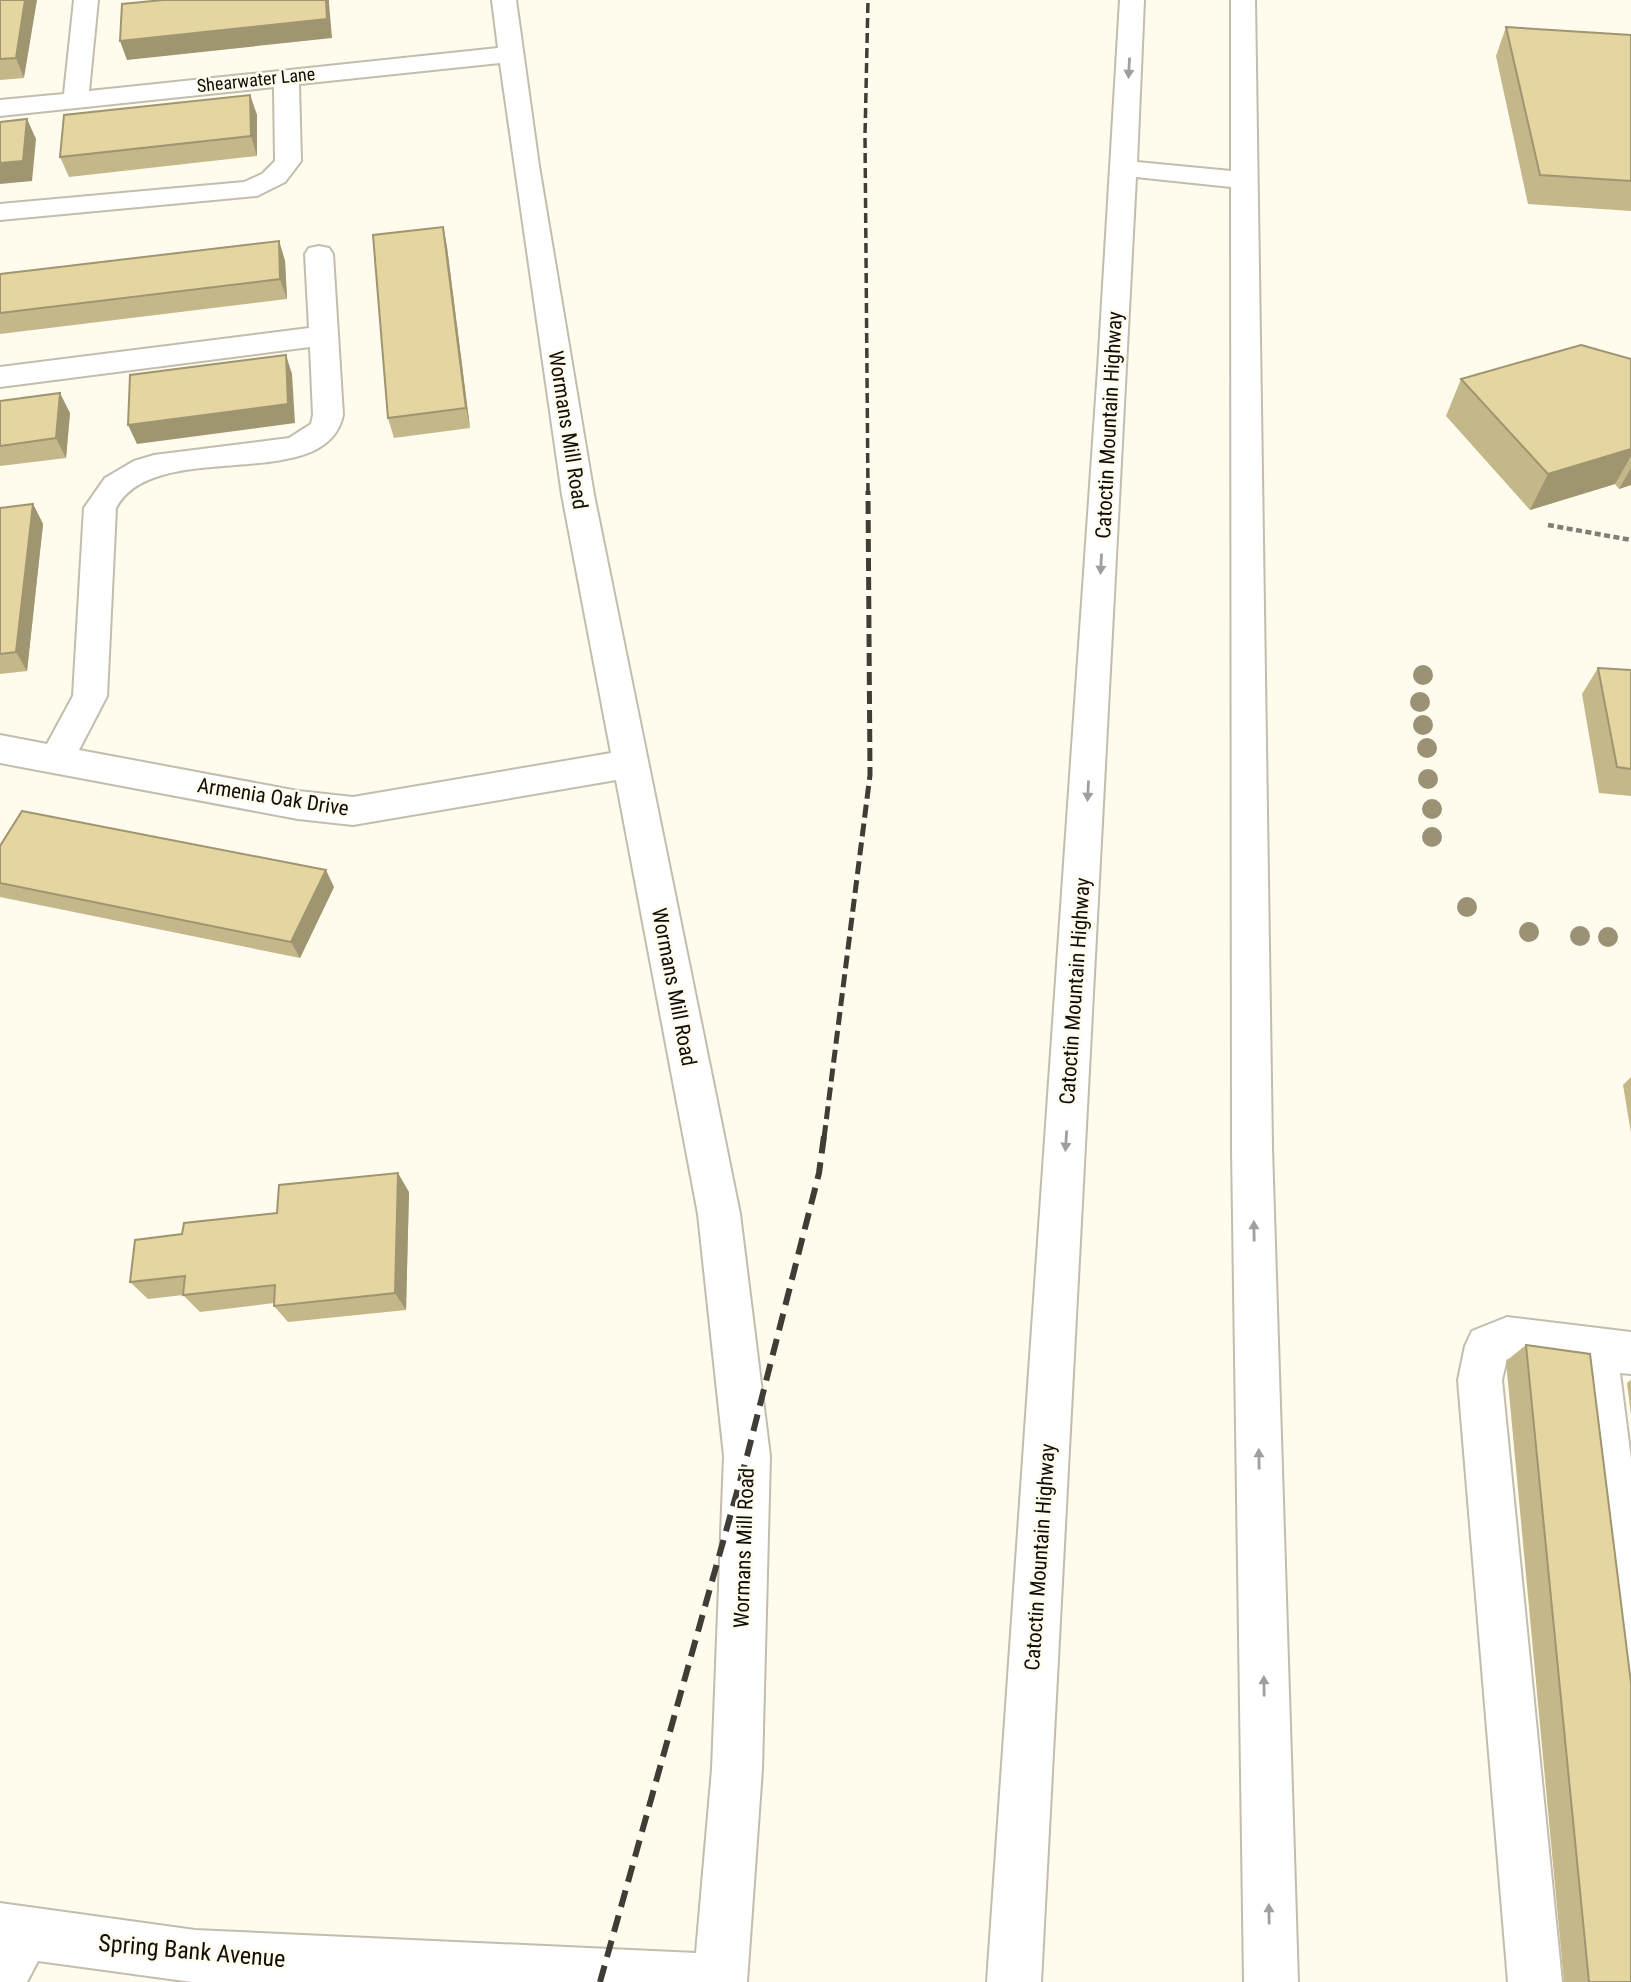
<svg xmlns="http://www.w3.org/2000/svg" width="1631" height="1982" viewBox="0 0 1631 1982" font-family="'Roboto Condensed',sans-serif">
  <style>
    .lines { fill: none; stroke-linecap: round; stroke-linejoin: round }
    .minor-casing { stroke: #c2bdad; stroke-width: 4 }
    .highway-casing { stroke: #c2bdad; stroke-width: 4 }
    .path { stroke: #817e75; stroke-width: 4.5; stroke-dasharray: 6 3.5; stroke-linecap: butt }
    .minor { fill: #fff; fill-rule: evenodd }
    .highway { fill: #fff; fill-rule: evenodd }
    .rail-far2 { stroke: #403d37; stroke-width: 3.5; stroke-dasharray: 10 5; stroke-linecap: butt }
    .rail-far1 { stroke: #403d37; stroke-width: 5; stroke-dasharray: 13 6; stroke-linecap: butt }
    .rail { stroke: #403d37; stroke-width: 6; stroke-dasharray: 17 9; stroke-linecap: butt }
    .tree { fill: #9b9276 }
    .wall { fill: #c4b78a }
    .shaded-wall { fill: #a09571 }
    .building { fill: #e4d5a1; stroke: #a09571; stroke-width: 2 }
    .oneway { fill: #9f9f9d }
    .labels { text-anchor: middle; stroke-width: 5; stroke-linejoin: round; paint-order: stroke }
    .far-street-label { font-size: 18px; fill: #100e09; stroke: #fffbed }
    .street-label { font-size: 21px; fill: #100e09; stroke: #fffbed }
    .near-street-label { font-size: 24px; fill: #100e09; stroke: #fffbed }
  </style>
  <rect width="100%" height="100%" fill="#fffbed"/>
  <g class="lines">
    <g class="minor-casing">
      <g id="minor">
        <path d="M74 0H98L89 91 498 48 492 0H516L539 166 594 495 740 1214 770 1456 762 1769 747 1982H192L38 1961 27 1982H0V1903L195 1930 696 1953 712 1769 724 1456 698 1214 616 780 353 825 298 819 0 763V735L47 744 73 696 84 508 105 478 134 461 154 455 289 438 311 424 313 415 310 347 0 387V367L309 328 305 254 309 248 319 246 329 248 333 254 343 415C326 497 155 435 116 508L107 696 79 750 298 791 353 797 611 753 562 495 500 63 299 84 301 161 285 182 257 196 0 220V204L244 182 262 174 275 161 274 87 0 116V100L64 94Z"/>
        <polygon points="1507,1317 1631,1332 1631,1374 1620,1373 1631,1459 1631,1674 1614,1667 1607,1650 1575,1368 1507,1359 1502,1380 1562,1982 1508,1982 1458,1380 1465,1346 1472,1331"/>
      </g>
    </g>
    <g class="highway-casing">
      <polygon id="highway" points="1120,0 1144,0 1137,162 1231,171 1231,0 1255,0 1272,1148 1298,1982 1244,1982 1232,1148 1231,187 1136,177 1041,1982 987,1982 1098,369"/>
    </g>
    <polyline class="path" points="1548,525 1631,540"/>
    <use href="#minor" class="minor"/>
    <use href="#highway" class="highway"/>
    <polyline class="rail-far2" points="868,493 865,136 868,0"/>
    <polyline class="rail-far1" points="824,1138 870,775 868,491"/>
    <polyline class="rail" points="600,1982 747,1456 819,1173 824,1136"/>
  </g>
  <g class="tree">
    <circle cx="1423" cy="675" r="10"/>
    <circle cx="1420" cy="702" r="10"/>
    <circle cx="1423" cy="725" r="10"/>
    <circle cx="1427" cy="748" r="10"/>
    <circle cx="1428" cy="779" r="10"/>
    <circle cx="1432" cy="809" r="10"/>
    <circle cx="1432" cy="837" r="10"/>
    <circle cx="1467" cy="907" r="10"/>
    <circle cx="1529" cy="932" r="10"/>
    <circle cx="1580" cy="936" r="10"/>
    <circle cx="1608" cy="937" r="10"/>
  </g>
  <g class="wall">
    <polygon points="0,0 24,78 0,80"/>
    <polygon points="1506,27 1631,35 1631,211 1528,204 1496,56"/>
    <polygon points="250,95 257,115 257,156 69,177 60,157"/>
    <polygon points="443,227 447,247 470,428 394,438 388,418"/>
    <polygon points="279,241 285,261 287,299 0,334 0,274"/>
    <polygon points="1631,359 1631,485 1619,489 1615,484 1530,510 1446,416 1461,379"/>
    <polygon points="0,401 70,413 66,458 0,466"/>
    <polygon points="33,504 43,524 27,671 0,674 0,508"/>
    <polygon points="1598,668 1631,670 1631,796 1599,793 1582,694"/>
    <polygon points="0,846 334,887 300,958 0,897"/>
    <polygon points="1631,1077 1631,1133 1623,1085"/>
    <polygon points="409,1192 406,1310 288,1322 274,1306 274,1303 200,1312 183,1295 148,1299 130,1282 182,1234 277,1213"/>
    <polygon points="1526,1345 1631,1982 1564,1982 1506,1361"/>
    <polygon points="1631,1380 1631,1415 1627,1383"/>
  </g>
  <g class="shaded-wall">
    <polygon points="25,0 37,0 24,78 16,58"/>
    <polygon points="326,0 329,0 329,3 332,38 127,60 120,41"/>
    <polygon points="250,95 257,115 257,156 251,136"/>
    <polygon points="27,119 36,139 32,181 0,184 0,163"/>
    <polygon points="443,227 447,247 470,428 466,408"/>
    <polygon points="279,241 285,261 287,299 280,279"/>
    <polygon points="286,355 292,374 295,423 137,444 128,425"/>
    <polygon points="60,393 70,413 66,458 56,438"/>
    <polygon points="1631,449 1631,456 1615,484 1530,510 1548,474"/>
    <polygon points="1631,468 1631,485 1619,489"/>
    <polygon points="33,504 43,524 27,671 16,652"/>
    <polygon points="326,870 334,887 300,958 291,942"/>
    <polygon points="398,1173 409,1192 406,1310 395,1293"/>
  </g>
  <g class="building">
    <polygon points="0,0 25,0 16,58 0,59"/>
    <polygon points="163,0 326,0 327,19 120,41 122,4"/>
    <polygon points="1506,27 1631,35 1631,181 1540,175"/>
    <polygon points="250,95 251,136 60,157 64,115"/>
    <polygon points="27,119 23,161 0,163 0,122"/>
    <polygon points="443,227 466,408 388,418 373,235"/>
    <polygon points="279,241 280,279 0,313 0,274"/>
    <polygon points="1581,345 1631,359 1631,449 1548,474 1461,379"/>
    <polygon points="286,355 288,404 128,425 130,375"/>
    <polygon points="60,393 56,438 0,446 0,401"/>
    <polygon points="33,504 16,652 0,654 0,508"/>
    <polygon points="1598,668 1631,670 1631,769 1617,767"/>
    <polygon points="22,811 326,870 291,942 0,883 0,846"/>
    <polygon points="398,1173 395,1293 274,1306 275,1285 183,1295 185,1276 130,1282 135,1240 182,1234 184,1223 277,1213 279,1185"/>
    <polygon points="1526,1345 1590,1354 1631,1683 1631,1982 1589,1982"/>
  </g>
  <defs><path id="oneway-solid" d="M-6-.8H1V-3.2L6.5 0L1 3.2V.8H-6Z" transform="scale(1.75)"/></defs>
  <g class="oneway">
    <use href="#oneway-solid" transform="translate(1129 68) rotate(93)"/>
    <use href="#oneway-solid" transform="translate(1101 564) rotate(93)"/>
    <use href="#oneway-solid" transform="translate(1088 791) rotate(93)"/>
    <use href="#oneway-solid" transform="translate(1066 1141) rotate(94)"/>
    <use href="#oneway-solid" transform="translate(1254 1231) rotate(-91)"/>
    <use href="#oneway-solid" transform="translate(1259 1459) rotate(-91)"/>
    <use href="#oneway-solid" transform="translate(1264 1686) rotate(-91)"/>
    <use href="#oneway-solid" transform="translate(1269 1914) rotate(-91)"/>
  </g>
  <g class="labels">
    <g class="far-street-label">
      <text transform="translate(256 80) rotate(-6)" y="6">Shearwater Lane</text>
    </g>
    <g class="street-label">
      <text transform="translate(1109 425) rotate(-87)" y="7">Catoctin Mountain Highway</text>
      <text transform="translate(568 430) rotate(81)" y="7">Wormans Mill Road</text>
      <text transform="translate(273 797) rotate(9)" y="7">Armenia Oak Drive</text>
      <text transform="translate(674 987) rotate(79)" y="7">Wormans Mill Road</text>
      <text transform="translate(1075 991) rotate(-86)" y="7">Catoctin Mountain Highway</text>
      <text transform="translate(744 1548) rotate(-88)" y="7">Wormans Mill Road</text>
      <text transform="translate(1040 1557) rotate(-86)" y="7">Catoctin Mountain Highway</text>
    </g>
    <g class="near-street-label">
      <text transform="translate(192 1951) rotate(5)" y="8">Spring Bank Avenue</text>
    </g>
  </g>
</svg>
